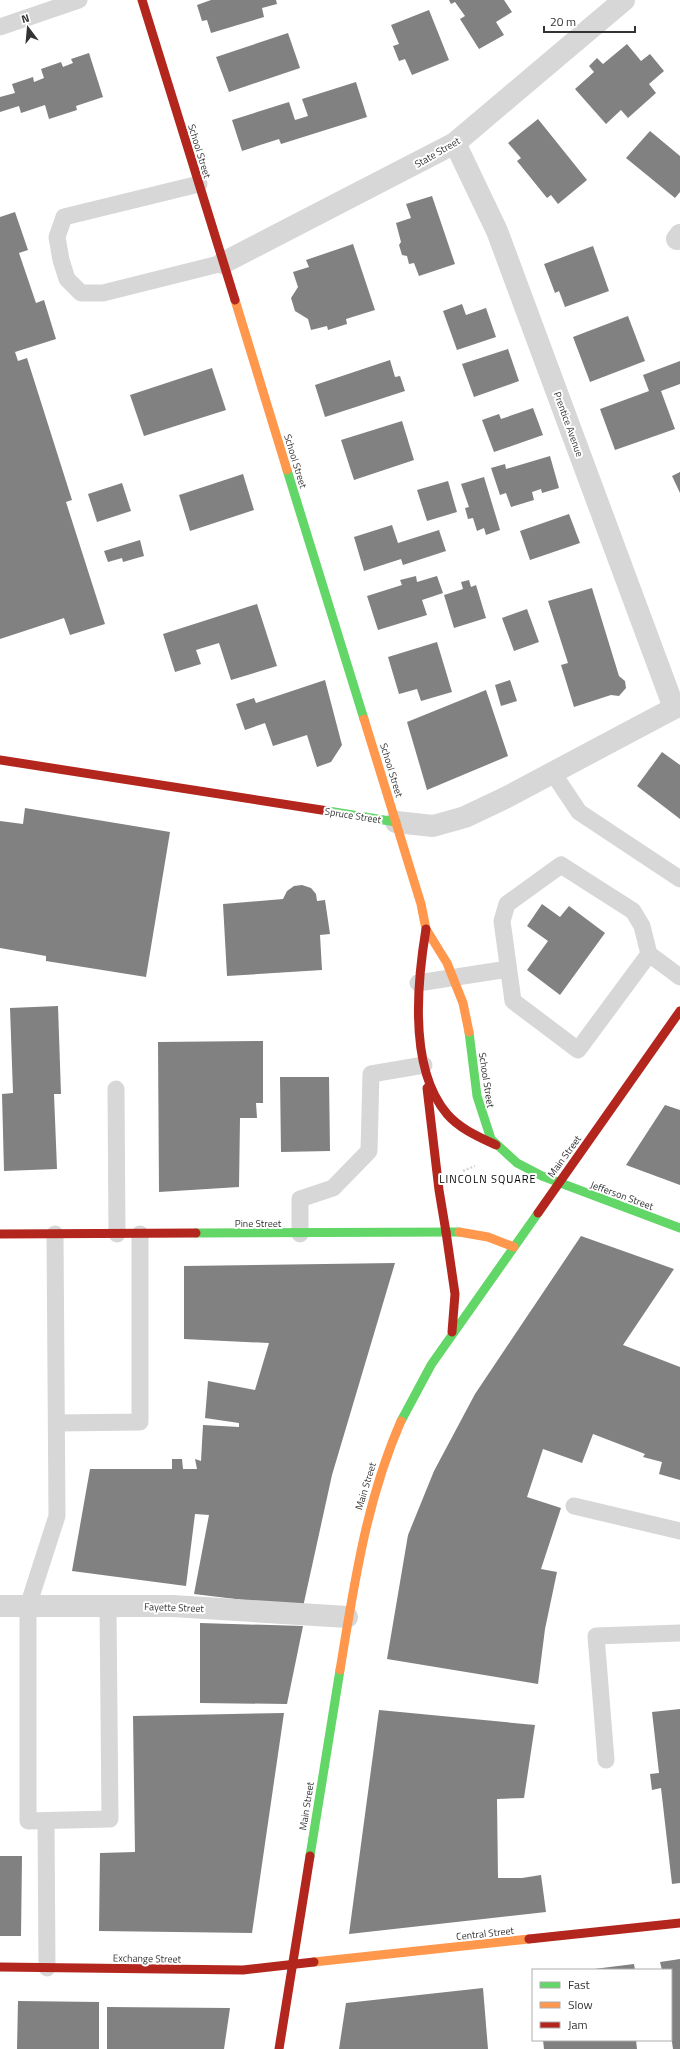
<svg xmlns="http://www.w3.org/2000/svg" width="680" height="2049" viewBox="0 0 680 2049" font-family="'Titillium Web',sans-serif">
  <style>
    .building { fill: #818181 }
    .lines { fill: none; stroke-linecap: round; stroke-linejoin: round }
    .path { stroke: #d6d6d6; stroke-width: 2.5; stroke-dasharray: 2 2; stroke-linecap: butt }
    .lane { stroke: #d7d7d7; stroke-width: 17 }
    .street { stroke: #d7d7d7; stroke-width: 22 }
    .fast { stroke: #63d668; stroke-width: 9 }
    .slow { stroke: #ff974d; stroke-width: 9 }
    .jam { stroke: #b3261e; stroke-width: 9 }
    .labels { text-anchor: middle; stroke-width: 4; stroke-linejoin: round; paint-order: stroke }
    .street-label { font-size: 10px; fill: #333; stroke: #fff }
    .neighbourhood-label { font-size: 11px; letter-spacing: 1px; fill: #000; stroke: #fff }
  </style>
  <rect width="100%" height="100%" fill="#fff"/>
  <g class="building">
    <polygon points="211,0 276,0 277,4 262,8 264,17 211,33 207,20 202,21 197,5"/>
    <polygon points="449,0 504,0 512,12 496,22 504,35 479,49 460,19 465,16 455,2 451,4"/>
    <polygon points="429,10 449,60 412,75 405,59 399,61 393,46 399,44 391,25"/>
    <polygon points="288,33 300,68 229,92 216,57"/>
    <polygon points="627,44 641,61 650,54 664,71 649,84 656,93 628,118 621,110 606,124 575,89 594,72 589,66 597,58 603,64"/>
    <polygon points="89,53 103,97 76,106 77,110 49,119 45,105 21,113 19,106 0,112 0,97 15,93 12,84 33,77 34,82 44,78 41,69 61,62 63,67 73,63 71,59"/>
    <polygon points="356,82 367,117 281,144 279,139 242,151 232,120 289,102 295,120 308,116 302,99"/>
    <polygon points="538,119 587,180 558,204 551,195 547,198 517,161 521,158 508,143"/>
    <polygon points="650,131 680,156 680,192 675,198 626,158"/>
    <polygon points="432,196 455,264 419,276 414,263 409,264 407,256 402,255 399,245 401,242 396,223 411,218 406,204"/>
    <polygon points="15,212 28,250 19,253 36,303 44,300 56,339 15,352 18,361 27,358 72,500 66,502 105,624 70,635 64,618 0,639 0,217"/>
    <polygon points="353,244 375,310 346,319 347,324 328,330 327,326 311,330 308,319 295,311 291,298 298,287 293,272 309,267 306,260"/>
    <polygon points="593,246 609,291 565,307 559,291 555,293 544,264"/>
    <polygon points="462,304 466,315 486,308 496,337 457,350 443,311"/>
    <polygon points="628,316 645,361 590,382 573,337"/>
    <polygon points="508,349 519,381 474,397 462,364"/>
    <polygon points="390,360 395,377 400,376 405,391 325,417 315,385"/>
    <polygon points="680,361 680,384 661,391 675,429 615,450 600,409 649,391 643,375"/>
    <polygon points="212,368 226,410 144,436 130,395"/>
    <polygon points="533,408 543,435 494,452 482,420 499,414 501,419"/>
    <polygon points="402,421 414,460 354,480 341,440"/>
    <polygon points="550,456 559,488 542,493 541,489 532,492 534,500 511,507 506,493 500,495 491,468 505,464 506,469"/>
    <polygon points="680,472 680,493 672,476"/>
    <polygon points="243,474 254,510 190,531 179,495"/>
    <polygon points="484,477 500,530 486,535 484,528 477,531 473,518 468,519 465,508 469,507 461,484"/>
    <polygon points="448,481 457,512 427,521 417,490"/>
    <polygon points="122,483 131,511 97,522 88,494"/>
    <polygon points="569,514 580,543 530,560 520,531"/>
    <polygon points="392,525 398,543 439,530 446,551 403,565 401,559 364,571 354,537"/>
    <polygon points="140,540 144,556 123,562 122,558 108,562 104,551"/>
    <polygon points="416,576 417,582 437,576 443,593 422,600 427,615 378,630 367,596 402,585 400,580"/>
    <polygon points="469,580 471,587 476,585 486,618 454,628 444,595 463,589 461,582"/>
    <polygon points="592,588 619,676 625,681 626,688 619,696 611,695 574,707 561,665 568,663 548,601"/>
    <polygon points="257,604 277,666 231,680 219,643 196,650 201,664 175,672 163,634"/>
    <polygon points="527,609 539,642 514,651 502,618"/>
    <polygon points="437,642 452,692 421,701 417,689 399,694 388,657"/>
    <polygon points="325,680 342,745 331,762 317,767 307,735 273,746 265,723 245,730 236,704 254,698 256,703"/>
    <polygon points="510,680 517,701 501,706 495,685"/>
    <polygon points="486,690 508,756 427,790 407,722"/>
    <polygon points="662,752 680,765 680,819 637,786"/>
    <polygon points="25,808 170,832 146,977 46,961 46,956 0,948 0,821 23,824"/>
    <polygon points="302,885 311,888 316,894 317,901 325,900 330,934 320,935 322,970 227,976 223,904 283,899 287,891 294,886"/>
    <polygon points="542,904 560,917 569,906 605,933 560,995 527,970 548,941 527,926"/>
    <polygon points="58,1006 61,1094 54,1094 57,1169 4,1171 2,1094 13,1093 10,1008"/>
    <polygon points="263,1041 263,1103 256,1103 257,1118 240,1118 239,1187 159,1192 158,1042"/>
    <polygon points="280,1077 329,1077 330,1151 281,1152"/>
    <polygon points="665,1105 680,1110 680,1185 626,1165"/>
    <polygon points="581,1236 674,1269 623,1345 680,1367 680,1480 659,1474 662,1462 643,1457 645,1454 593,1434 582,1463 543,1449 527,1497 561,1508 541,1569 557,1572 545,1629 538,1684 387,1659 408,1535 434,1471 475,1394"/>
    <polygon points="395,1263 332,1475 303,1607 194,1594 209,1515 195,1514 186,1586 72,1571 90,1469 172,1469 172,1459 182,1459 183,1469 197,1469 195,1459 201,1461 203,1425 239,1427 239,1423 205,1418 208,1381 255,1390 269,1343 184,1339 184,1266"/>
    <polygon points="200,1623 303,1626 287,1704 200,1703"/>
    <polygon points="680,1709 680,1883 672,1884 661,1788 652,1790 650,1774 659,1773 652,1712"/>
    <polygon points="379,1710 535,1725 524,1798 497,1799 498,1878 522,1878 541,1875 546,1912 349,1934"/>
    <polygon points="284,1713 252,1933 99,1931 100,1853 135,1852 133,1716"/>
    <polygon points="0,1856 22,1856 21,1936 0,1936"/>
    <polygon points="680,1959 680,2049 673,2049 671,2035 671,1970 662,1970 660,1962"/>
    <polygon points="634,1964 635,1970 594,1970 594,1969"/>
    <polygon points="483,1988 488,2049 339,2049 346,2003"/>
    <polygon points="18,2001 99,2002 99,2049 17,2049"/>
    <polygon points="107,2007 230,2008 224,2049 107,2049"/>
    <polygon points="543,2040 636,2040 637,2049 544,2049"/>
  </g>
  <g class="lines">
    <polyline class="path" points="463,1171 475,1166"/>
    <g class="lane">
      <polyline points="0,27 79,0"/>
      <polyline points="199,184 64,217 57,237 61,260 67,279 81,293 103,293 223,263"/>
      <polyline points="553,773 579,812 680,879"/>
      <polyline points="649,954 578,1050 513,1001 502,921 507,904 561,865 633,911 642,926 649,954 680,977"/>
      <polyline points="418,983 508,969"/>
      <polyline points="116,1089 117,1234"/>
      <polyline points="55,1234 57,1516 28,1606 28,1821 110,1819 108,1606"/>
      <polyline points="300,1234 300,1199 333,1188 369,1151 371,1074 424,1065"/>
      <polyline points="57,1423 140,1422 140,1234"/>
      <polyline points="574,1506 680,1531"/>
      <polyline points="606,1760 596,1636 680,1633"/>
      <polyline points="46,1821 47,1968"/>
    </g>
    <g class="street">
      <polyline points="455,143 497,231 674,708"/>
      <polyline points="677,239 680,235"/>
      <polyline points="223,263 455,143 624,0"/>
      <polyline points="396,822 433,826 465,817 505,798 680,705"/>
      <polyline points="0,1606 173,1606 347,1617"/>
    </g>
    <g class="fast">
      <polyline points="287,470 364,719"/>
      <polyline points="328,811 396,822"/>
      <polyline points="469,1032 477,1096 491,1139 517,1163 542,1176 680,1228"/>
      <polyline points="196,1233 459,1232"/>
      <polyline points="401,1421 431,1365 538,1213"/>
      <polyline points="310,1856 340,1670"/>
    </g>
    <g class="slow">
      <polyline points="235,300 287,470"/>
      <polyline points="364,719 421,904 426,929 447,963 463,1003 469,1032"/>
      <polyline points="459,1232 488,1237 514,1247"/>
      <path d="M340 1670C354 1585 366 1501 401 1421"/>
      <polyline points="314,1962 529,1939"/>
    </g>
    <g class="jam">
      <polyline points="142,0 235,300"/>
      <polyline points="0,760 328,811"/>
      <path d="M426 929C417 983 409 1069 447 1114 460 1129 479 1137 496 1145"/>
      <polyline points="427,1088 439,1190 446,1232"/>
      <polyline points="538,1213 680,1011"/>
      <polyline points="446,1232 455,1294 452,1332"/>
      <polyline points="0,1234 196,1233"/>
      <polyline points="529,1939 680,1923"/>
      <polyline points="0,1967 243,1970 314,1962"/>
      <polyline points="279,2049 310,1856"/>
    </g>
  </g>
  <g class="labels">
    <g class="street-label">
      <text transform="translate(200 151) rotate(73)" y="4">School Street</text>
      <text transform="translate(437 152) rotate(-30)" y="4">State Street</text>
      <text transform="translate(569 424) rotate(70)" y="4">Prentice Avenue</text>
      <text transform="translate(296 461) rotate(73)" y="4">School Street</text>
      <text transform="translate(392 770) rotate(73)" y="4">School Street</text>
      <text transform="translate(353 815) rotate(9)" y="4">Spruce Street</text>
      <text transform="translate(487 1080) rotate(81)" y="4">School Street</text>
      <text transform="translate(564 1156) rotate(-54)" y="4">Main Street</text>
      <text transform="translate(622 1195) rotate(20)" y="4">Jefferson Street</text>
      <text x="258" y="1227">Pine Street</text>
      <text transform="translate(365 1486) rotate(-73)" y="4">Main Street</text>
      <text transform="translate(174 1607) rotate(2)" y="4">Fayette Street</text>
      <text transform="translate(306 1806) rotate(-81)" y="4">Main Street</text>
      <text transform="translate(485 1933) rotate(-6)" y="4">Central Street</text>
      <text transform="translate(147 1958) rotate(1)" y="4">Exchange Street</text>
    </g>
    <g class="neighbourhood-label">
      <text x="488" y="1183">LINCOLN SQUARE</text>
    </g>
  </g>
  <rect x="532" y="1969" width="140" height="72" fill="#ffffff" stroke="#adadad"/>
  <rect x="540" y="1982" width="20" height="6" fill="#63d668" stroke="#adadad"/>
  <text x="568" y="1989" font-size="12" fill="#333333">Fast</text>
  <rect x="540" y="2002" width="20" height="6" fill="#ff974d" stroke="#adadad"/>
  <text x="568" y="2009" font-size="12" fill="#333333">Slow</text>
  <rect x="540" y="2022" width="20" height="6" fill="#b3261e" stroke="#adadad"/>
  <text x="568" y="2029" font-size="12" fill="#333333">Jam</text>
  <g transform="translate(28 28) rotate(344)" stroke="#ffffff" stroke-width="3" paint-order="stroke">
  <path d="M0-3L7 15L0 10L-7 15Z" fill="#333333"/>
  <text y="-6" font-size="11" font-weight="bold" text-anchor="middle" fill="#333333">N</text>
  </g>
  <path d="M544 26v6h91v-6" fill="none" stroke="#333333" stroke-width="2"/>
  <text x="550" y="26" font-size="12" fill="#333333" stroke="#ffffff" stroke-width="3" paint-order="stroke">20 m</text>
</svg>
